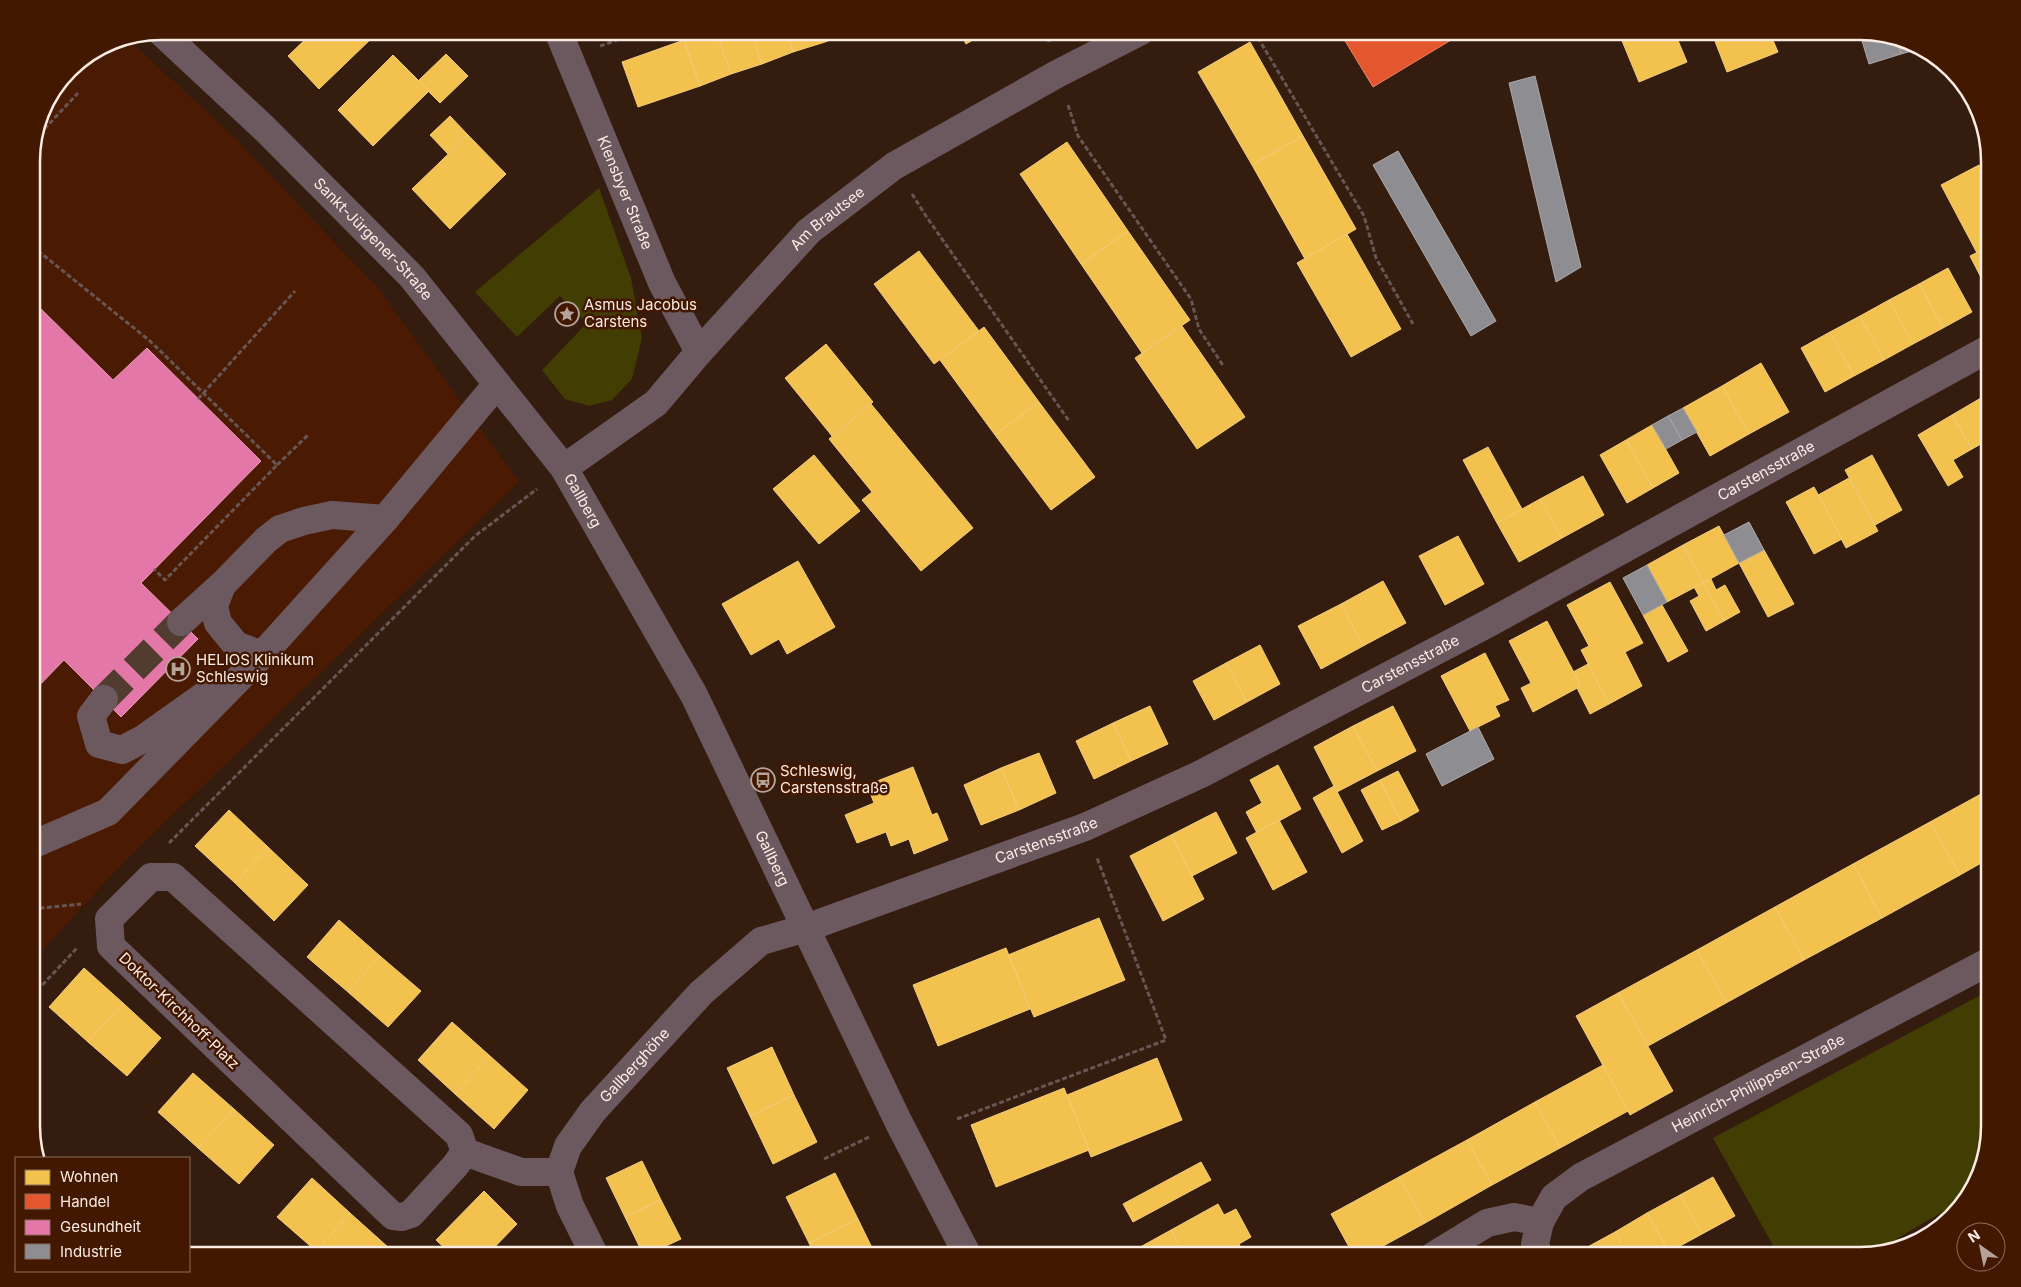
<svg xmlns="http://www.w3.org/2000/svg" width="2021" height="1287" viewBox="0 0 2021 1287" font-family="Inter,sans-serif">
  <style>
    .built { fill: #4a1b02 }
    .green { fill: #423d02 }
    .homes { fill: #f2c14e; stroke: #f4ce7b }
    .shops { fill: #e4572e; stroke: #eb8364 }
    .health { fill: #e377a8; stroke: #ea9aba }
    .industry { fill: #8d8d92; stroke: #aea9aa }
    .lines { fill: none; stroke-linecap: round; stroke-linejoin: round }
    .minor-tunnel { stroke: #523b2f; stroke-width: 28; stroke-dasharray: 28 14; stroke-linecap: butt }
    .path { stroke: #685655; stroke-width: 3; stroke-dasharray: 5 2.5; stroke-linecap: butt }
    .minor { stroke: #6c5960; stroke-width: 28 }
    .labels { text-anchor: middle; stroke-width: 5; stroke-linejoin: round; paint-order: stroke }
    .street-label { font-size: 15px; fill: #faebe3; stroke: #431800 }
    .poi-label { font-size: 15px; fill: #faebe3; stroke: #431800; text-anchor: start }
    .rim { fill: none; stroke: #faebe3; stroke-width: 2.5 }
  </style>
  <rect width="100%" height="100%" fill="#341c0f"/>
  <polygon class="built" points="127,38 233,136 378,288 519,482 129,857 32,961 32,153 41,111 69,69 111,41"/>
  <g class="green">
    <polygon points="599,188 631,278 642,338 632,379 612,400 589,406 565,399 542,370 587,323 560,296 517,337 475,292"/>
    <polygon points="1990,990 1990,1127 1968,1197 1874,1252 1861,1256 1779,1256 1713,1138"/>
  </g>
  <g class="homes">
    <polygon points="314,31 368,31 373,37 319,89 288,56"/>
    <polygon points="708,31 716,31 731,74 700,86 684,40"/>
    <polygon points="716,31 751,31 762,64 731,74"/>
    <polygon points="751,31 786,31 793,52 762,64"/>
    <polygon points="786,31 821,31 825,42 793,52"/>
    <polygon points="821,31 855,31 825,42"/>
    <polygon points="959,31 988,31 966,44"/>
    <polygon points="1618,31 1674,31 1687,62 1639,82"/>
    <polygon points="1711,31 1769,31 1778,52 1727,72"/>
    <polygon points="684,40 700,86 638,107 622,62"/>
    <polygon points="1250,42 1303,136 1252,165 1198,72"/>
    <polygon points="446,54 468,76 440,103 418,81"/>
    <polygon points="393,55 429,91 373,146 338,110"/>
    <polygon points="450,116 468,135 448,154 430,135"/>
    <polygon points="468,135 506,174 450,229 412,189"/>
    <polygon points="1303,136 1356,229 1305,259 1252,165"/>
    <polygon points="1067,142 1128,231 1081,264 1020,174"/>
    <polygon points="1979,165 1990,185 1990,246 1977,253 1941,185"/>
    <polygon points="1128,231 1190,320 1142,353 1081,264"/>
    <polygon points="1347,234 1401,329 1351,357 1297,263"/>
    <polygon points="1990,246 1990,295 1970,256"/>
    <polygon points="919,251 979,331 934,364 874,284"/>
    <polygon points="1948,268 1972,312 1943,328 1919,284"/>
    <polygon points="1919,284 1943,328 1913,344 1889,300"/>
    <polygon points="1889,300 1913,344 1884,360 1860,316"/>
    <polygon points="1860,316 1884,360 1854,376 1830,332"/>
    <polygon points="1182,326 1245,417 1197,449 1135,358"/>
    <polygon points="984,327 1039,402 995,435 940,360"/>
    <polygon points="1830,332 1854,376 1825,392 1801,348"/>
    <polygon points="826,344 873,402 832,436 785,378"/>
    <polygon points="1761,363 1789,412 1749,434 1722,386"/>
    <polygon points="1722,386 1749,434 1710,456 1683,408"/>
    <polygon points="1986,395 1990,401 1990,439 1972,449 1952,415"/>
    <polygon points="1039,402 1095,477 1051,510 995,435"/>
    <polygon points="871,404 973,528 921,571 862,500 872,492 829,439"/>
    <polygon points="1952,415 1972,449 1953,460 1963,477 1948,486 1918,435"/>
    <polygon points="1652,425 1679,473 1653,488 1626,440"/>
    <polygon points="1626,440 1653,488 1627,503 1600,455"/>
    <polygon points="1488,447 1522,509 1497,523 1463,460"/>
    <polygon points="814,455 860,511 819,544 773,489"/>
    <polygon points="1872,455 1902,510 1875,525 1845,470"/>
    <polygon points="1583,476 1604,515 1562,538 1540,499"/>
    <polygon points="1849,478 1878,531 1846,548 1818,495"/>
    <polygon points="1814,487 1842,539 1814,554 1786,502"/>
    <polygon points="1540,499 1562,538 1519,562 1497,523"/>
    <polygon points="1719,526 1739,563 1703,583 1683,545"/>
    <polygon points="1458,536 1484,584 1445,605 1419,556"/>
    <polygon points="1683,545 1703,583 1667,602 1647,565"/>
    <polygon points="1764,550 1794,604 1768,617 1739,563"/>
    <polygon points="798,561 835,627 787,654 779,639 751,655 722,604"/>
    <polygon points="1711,579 1716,590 1725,585 1740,612 1724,621 1703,583"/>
    <polygon points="1383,581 1406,623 1363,646 1341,604"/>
    <polygon points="1610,582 1643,643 1625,652 1642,686 1609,704 1581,650 1589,646 1567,605"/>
    <polygon points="1703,583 1724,621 1706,631 1690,601 1699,596 1694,587"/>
    <polygon points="1341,604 1363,646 1321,669 1298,626"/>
    <polygon points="1662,605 1688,651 1668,662 1643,615"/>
    <polygon points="1547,621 1581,686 1533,712 1521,688 1531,683 1509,641"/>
    <polygon points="1260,645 1280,684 1247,702 1226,663"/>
    <polygon points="1485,653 1509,700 1495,706 1500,716 1470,731 1441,676"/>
    <polygon points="1226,663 1247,702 1214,720 1193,681"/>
    <polygon points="1588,664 1609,704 1590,714 1577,688 1581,686 1573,672"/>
    <polygon points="1150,706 1168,744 1131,761 1113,723"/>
    <polygon points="1393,706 1416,751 1377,771 1353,726"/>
    <polygon points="1113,723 1131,761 1094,779 1076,741"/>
    <polygon points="1353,726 1377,771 1337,792 1314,747"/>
    <polygon points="1039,753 1056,793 1019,810 1001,768"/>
    <polygon points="1278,765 1301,809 1257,833 1246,812 1262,803 1250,780"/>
    <polygon points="913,767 932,815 937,813 948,840 914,854 909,839 891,846 886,832 857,843 845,815 874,803 867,785"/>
    <polygon points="1001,768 1019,810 981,825 964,785"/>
    <polygon points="1398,771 1419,811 1401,821 1380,780"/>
    <polygon points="1380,780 1401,821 1382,830 1361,790"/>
    <polygon points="1334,786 1363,841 1342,853 1313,798"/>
    <polygon points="1990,789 1990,858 1960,875 1930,822"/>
    <polygon points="229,810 268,847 235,883 195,846"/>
    <polygon points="1216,812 1237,853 1192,876 1171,835"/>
    <polygon points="1279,820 1307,872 1273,890 1246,838"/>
    <polygon points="1930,822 1960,875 1882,918 1853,864"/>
    <polygon points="1171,835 1204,899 1163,921 1130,856"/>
    <polygon points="268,847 308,885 274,921 235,883"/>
    <polygon points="1853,864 1882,918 1804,960 1775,907"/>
    <polygon points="1775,907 1804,960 1726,1003 1697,950"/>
    <polygon points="1099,918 1125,980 1034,1017 1008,955"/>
    <polygon points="339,920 380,956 348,992 307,957"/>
    <polygon points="1006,948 1030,1009 938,1046 913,985"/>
    <polygon points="1697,950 1726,1003 1648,1046 1618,993"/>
    <polygon points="380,956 421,991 388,1027 348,992"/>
    <polygon points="84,968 123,1003 88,1042 49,1007"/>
    <polygon points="1618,993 1673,1091 1630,1115 1576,1016"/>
    <polygon points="123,1003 161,1038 127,1076 88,1042"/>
    <polygon points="452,1022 490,1056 455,1094 418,1060"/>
    <polygon points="772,1047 794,1095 750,1116 727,1068"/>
    <polygon points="490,1056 528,1090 494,1129 455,1094"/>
    <polygon points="1157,1058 1182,1120 1091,1157 1067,1095"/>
    <polygon points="1603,1065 1628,1111 1560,1148 1535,1102"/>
    <polygon points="193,1073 234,1109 198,1148 158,1112"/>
    <polygon points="1064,1088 1089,1150 996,1187 971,1125"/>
    <polygon points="794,1095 817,1142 773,1164 750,1116"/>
    <polygon points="1535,1102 1560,1148 1492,1185 1467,1140"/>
    <polygon points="234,1109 274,1145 239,1184 198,1148"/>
    <polygon points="1467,1140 1492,1185 1425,1223 1399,1177"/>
    <polygon points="642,1161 661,1200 625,1217 606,1178"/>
    <polygon points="1201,1162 1211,1180 1133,1222 1123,1204"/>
    <polygon points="835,1173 858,1219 809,1243 786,1197"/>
    <polygon points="1399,1177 1425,1223 1365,1256 1354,1256 1331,1214"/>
    <polygon points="1713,1177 1735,1216 1702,1234 1680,1195"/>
    <polygon points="312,1178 350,1213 316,1251 277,1217"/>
    <polygon points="484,1191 517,1224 486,1256 453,1256 436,1240"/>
    <polygon points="1680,1195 1702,1234 1669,1252 1647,1213"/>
    <polygon points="661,1200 681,1239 644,1256 625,1217"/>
    <polygon points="1218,1204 1224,1215 1236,1209 1251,1237 1239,1244 1245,1256 1185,1256 1171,1230"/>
    <polygon points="350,1213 389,1248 382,1256 321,1256 316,1251"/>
    <polygon points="1647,1213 1669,1252 1663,1256 1628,1256 1615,1232"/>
    <polygon points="858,1219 876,1256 815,1256 809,1243"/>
    <polygon points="1171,1230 1185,1256 1124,1256"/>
    <polygon points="1615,1232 1628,1256 1585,1256 1582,1250"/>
  </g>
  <polygon class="shops" points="1339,31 1466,31 1373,87"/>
  <g class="health">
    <polygon points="32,259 38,266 32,273"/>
    <polygon points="32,300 113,380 147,348 261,461 141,583 198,639 121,717 64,660 32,693"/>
  </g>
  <g class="industry">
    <polygon points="1859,31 1898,43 1901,54 1869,64"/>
    <polygon points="1898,43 1919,49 1901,54"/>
    <polygon points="1535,76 1581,267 1556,282 1509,83"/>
    <polygon points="1398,151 1496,321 1471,336 1373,165"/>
    <polygon points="1683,408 1697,432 1682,440 1668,416"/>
    <polygon points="1668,416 1682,440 1666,449 1652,425"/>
    <polygon points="1749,522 1764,550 1739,563 1724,535"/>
    <polygon points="1647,565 1667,602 1643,615 1623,578"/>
    <polygon points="1478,727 1494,759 1442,786 1426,754"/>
  </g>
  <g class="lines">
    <polyline class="minor-tunnel" points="104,699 181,622"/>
    <g class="path">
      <polyline points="1046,31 1049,42"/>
      <polyline points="1254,31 1364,216 1376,258 1413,324"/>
      <polyline points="600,46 643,31"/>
      <polyline points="1068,105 1078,136 1191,299 1199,329 1224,367"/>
      <polyline points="34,140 78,93"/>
      <polyline points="912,194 926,216 1069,421"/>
      <polyline points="32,246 150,341 277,465 165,580 154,569"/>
      <polyline points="198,399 295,291"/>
      <polyline points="277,465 309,434"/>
      <polyline points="169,843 475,536 537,489"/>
      <polyline points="32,909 81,904"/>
      <polyline points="32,996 77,948"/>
      <polyline points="957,1119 1166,1040 1097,858"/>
      <polyline points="824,1159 869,1137"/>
    </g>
    <g class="minor">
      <path id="s1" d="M160 31 265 129 412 277 564 468 694 695 899 1123 968 1256"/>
      <path id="s2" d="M558 31 662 283 699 352"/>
      <path id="s3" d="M564 468 656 403 699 352 809 231 894 166 1057 74 1141 31"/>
      <polyline points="181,622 222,585"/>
      <polyline points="262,655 236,645 218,623 214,606 222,585 266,540 280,529 304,521 332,515 385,519"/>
      <polyline points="104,699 91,716 99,744 122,750 143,739 205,695"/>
      <polyline points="32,845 108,812 262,655 385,519 497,384"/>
      <polyline points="465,1152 455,1166 411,1214 402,1217 393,1216 111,946 109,919 151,877 173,877 459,1135 465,1152 521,1172 559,1172"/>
      <path id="s4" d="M595 1256 570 1206 559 1172 568 1146 593 1111 701 993 761 941 806 928 1085 827 1201 774 1489 623 1990 348"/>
      <polyline points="1433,1256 1487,1223 1514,1217 1540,1222"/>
      <path id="s5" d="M1539 1256 1535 1244 1540 1222 1554 1197 1581 1177 1990 961"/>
    </g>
  </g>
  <defs>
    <g id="sight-ring" transform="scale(1.25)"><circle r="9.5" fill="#431800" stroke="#b5a399" stroke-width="1.5"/><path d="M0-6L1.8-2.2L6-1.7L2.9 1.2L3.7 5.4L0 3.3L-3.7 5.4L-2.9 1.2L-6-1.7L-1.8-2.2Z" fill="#b5a399"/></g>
    <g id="hospital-ring" transform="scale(1.25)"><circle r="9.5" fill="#431800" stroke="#b5a399" stroke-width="1.5"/><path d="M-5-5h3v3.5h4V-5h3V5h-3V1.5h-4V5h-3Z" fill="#b5a399"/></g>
    <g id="bus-ring" transform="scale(1.25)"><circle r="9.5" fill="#431800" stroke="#b5a399" stroke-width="1.5"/><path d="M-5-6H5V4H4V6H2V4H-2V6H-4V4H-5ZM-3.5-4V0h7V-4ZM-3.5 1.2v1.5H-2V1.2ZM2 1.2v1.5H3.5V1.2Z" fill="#b5a399"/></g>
  </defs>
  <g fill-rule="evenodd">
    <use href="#sight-ring" x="567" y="314"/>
    <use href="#hospital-ring" x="178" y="669"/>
    <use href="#bus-ring" x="763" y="780"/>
  </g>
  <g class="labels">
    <g class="street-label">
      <text dy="5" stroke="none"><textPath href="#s2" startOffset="175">Klensbyer Straße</textPath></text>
      <text dy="5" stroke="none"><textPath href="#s3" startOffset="365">Am Brautsee</textPath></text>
      <text dy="5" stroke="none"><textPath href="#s1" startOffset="298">Sankt-Jürgener-Straße</textPath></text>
      <text dy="5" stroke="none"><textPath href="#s4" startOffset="1514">Carstensstraße</textPath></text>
      <text dy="5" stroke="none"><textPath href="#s1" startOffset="634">Gallberg</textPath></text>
      <text dy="5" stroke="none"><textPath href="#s4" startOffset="1109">Carstensstraße</textPath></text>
      <text dy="5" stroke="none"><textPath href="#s4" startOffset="704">Carstensstraße</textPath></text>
      <text dy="5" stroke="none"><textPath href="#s1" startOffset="1039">Gallberg</textPath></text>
      <text transform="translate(179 1011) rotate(44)" y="5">Doktor-Kirchhoff-Platz</text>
      <text dy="5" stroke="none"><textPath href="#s4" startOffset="224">Gallberghöhe</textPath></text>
      <text dy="5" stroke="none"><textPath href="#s5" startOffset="298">Heinrich-Philippsen-Straße</textPath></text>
    </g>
    <g class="poi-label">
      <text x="584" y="310">Asmus Jacobus<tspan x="584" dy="17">Carstens</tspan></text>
      <text x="196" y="665">HELIOS Klinikum<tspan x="196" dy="17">Schleswig</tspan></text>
      <text x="780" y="776">Schleswig,<tspan x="780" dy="17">Carstensstraße</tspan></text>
    </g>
  </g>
  <path d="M0 0H2021V1287H0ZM161 40H1860A121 121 0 0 1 1981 161V1126A121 121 0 0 1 1860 1247H161A121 121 0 0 1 40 1126V161A121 121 0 0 1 161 40Z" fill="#431800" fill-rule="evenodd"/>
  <path class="rim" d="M161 40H1860A121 121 0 0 1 1981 161V1126A121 121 0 0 1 1860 1247H161A121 121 0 0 1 40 1126V161A121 121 0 0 1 161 40Z"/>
  <rect x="15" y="1157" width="175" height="115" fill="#431800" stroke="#8c6c5b"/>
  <rect x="25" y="1170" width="25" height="15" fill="#f2c14e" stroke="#8c6c5b"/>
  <text x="60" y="1182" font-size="15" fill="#faebe3">Wohnen</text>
  <rect x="25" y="1194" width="25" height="15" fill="#e4572e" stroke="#8c6c5b"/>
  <text x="60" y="1207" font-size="15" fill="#faebe3">Handel</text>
  <rect x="25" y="1220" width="25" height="15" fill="#e377a8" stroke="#8c6c5b"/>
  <text x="60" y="1232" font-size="15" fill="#faebe3">Gesundheit</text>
  <rect x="25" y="1244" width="25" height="15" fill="#8d8d92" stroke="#8c6c5b"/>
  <text x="60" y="1257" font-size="15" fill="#faebe3">Industrie</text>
  <g transform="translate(1981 1247) rotate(327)"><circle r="24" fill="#431800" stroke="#8c6c5b"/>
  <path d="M0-4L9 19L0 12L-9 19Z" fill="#b5a399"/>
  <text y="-8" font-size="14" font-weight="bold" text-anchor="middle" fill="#faebe3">N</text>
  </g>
</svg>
